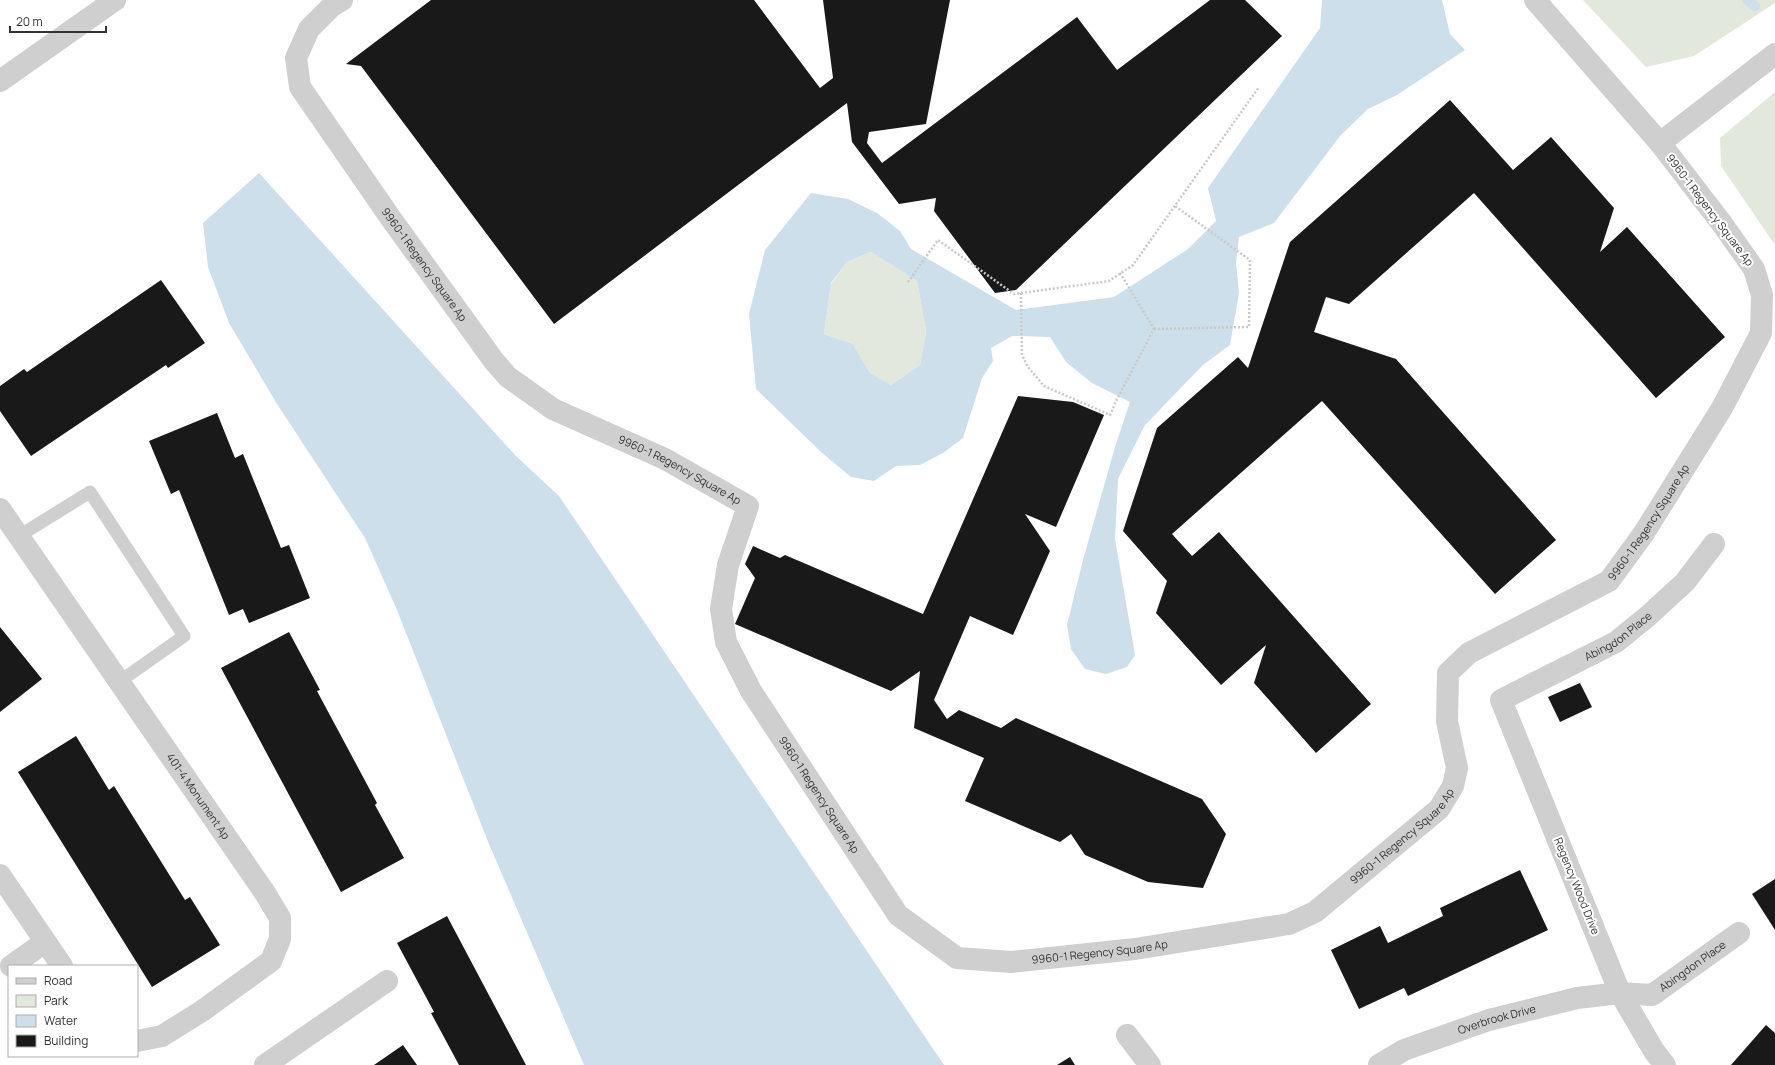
<svg xmlns="http://www.w3.org/2000/svg" width="1775" height="1065" viewBox="0 0 1775 1065" font-family="Manrope,sans-serif">
  <style>
    .green { fill: #e2e8dc }
    .water { fill: #cddfea; fill-rule: evenodd }
    .lines { fill: none; stroke-linecap: round; stroke-linejoin: round }
    .stream { stroke: #cddfea; stroke-width: 10 }
    .building { fill: #191919 }
    .path { stroke: #c9c9c9; stroke-width: 2.5; stroke-dasharray: 2 2; stroke-linecap: butt }
    .service { stroke: #cfcfcf; stroke-width: 13 }
    .minor { stroke: #cfcfcf; stroke-width: 22 }
    .labels { text-anchor: middle; stroke-width: 4; stroke-linejoin: round; paint-order: stroke }
    .street-label { font-size: 11px; fill: #323232; stroke: #fff }
  </style>
  <rect width="100%" height="100%" fill="#fff"/>
  <g class="green">
    <polygon points="1583,0 1775,0 1775,3 1694,56 1646,67"/>
    <polygon points="1775,92 1775,245 1721,166 1720,138"/>
    <polygon points="871,252 917,281 926,331 920,365 891,385 870,373 853,344 824,334 831,284 847,262"/>
  </g>
  <g class="water">
    <path d="M1322 0H1442L1450 34 1465 50 1397 95 1368 109 1340 136 1274 223 1239 237 1236 263 1239 293 1230 345 1203 365 1145 425 1118 479 1115 539 1135 655 1127 667 1106 674 1085 669 1071 649 1067 625 1083 560 1115 447 1130 402 1092 383 1066 362 1050 337 1012 336 991 348 993 361 982 378 963 438 943 453 920 465 896 466 874 481 851 477 821 452 756 389 749 314 765 250 811 193 848 199 877 213 900 231 911 249 1016 310 1114 297 1188 249 1216 221 1208 188 1320 28ZM871 252 917 281 926 331 920 365 891 385 870 373 853 344 824 334 831 283 847 262Z"/>
    <polygon points="259,173 516,456 559,496 944,1065 584,1065 489,844 397,610 365,538 277,404 229,323 208,267 203,223"/>
  </g>
  <g class="lines">
    <polyline class="stream" points="1747,0 1755,6"/>
  </g>
  <g class="building">
    <polygon points="431,0 754,0 820,88 833,78 823,0 950,0 926,124 869,132 867,143 882,163 1077,17 1117,70 1210,0 1245,0 1282,36 1016,290 995,293 934,211 936,198 899,204 852,142 847,103 554,324 361,66 346,64"/>
    <polygon points="1450,100 1513,170 1551,137 1614,208 1600,252 1627,227 1725,337 1656,398 1474,193 1349,304 1326,297 1314,332 1396,359 1556,540 1495,594 1322,401 1172,534 1192,556 1219,532 1371,704 1316,753 1254,683 1266,645 1221,685 1156,613 1167,581 1123,531 1157,428 1238,357 1248,368 1290,242"/>
    <polygon points="161,280 205,343 168,368 166,365 31,456 0,411 0,386 24,369 27,372"/>
    <polygon points="1018,396 1073,402 1104,415 1056,527 1025,514 1050,551 1013,635 970,616 934,700 947,719 959,710 1001,728 1016,718 1202,799 1226,834 1203,888 1148,882 1085,855 1071,834 1060,842 965,801 984,758 914,728 920,671 891,691 735,624 755,578 745,564 753,546 780,558 785,555 923,614"/>
    <polygon points="217,413 235,458 243,454 281,548 289,545 310,598 249,623 243,609 229,615 179,490 171,494 149,441"/>
    <polygon points="0,627 42,679 0,712"/>
    <polygon points="289,632 320,690 317,691 377,803 375,805 404,858 341,892 221,668"/>
    <polygon points="1580,683 1592,707 1560,722 1548,697"/>
    <polygon points="76,736 109,790 114,786 185,900 190,897 220,945 152,987 18,772"/>
    <polygon points="1520,870 1548,930 1408,996 1404,988 1359,1009 1331,950 1380,926 1388,943 1443,916 1440,908"/>
    <polygon points="1775,879 1775,930 1752,894"/>
    <polygon points="447,916 526,1065 459,1065 431,1013 434,1012 397,943"/>
    <polygon points="1766,1025 1775,1033 1775,1065 1731,1065"/>
    <polygon points="403,1045 417,1065 374,1065"/>
    <polygon points="1070,1057 1075,1065 1057,1065"/>
  </g>
  <g class="lines">
    <g class="path">
      <polyline points="1120,273 1154,329"/>
      <polyline points="908,282 938,240 1014,294 1109,281 1133,265 1259,87"/>
      <polyline points="1021,293 1022,355 1028,367 1044,386 1110,415 1117,399 1154,329"/>
      <polyline points="1154,329 1249,327 1250,260 1175,206"/>
    </g>
    <polyline class="service" points="19,536 90,492 184,636 119,682"/>
    <g class="minor">
      <path id="s1" d="M342 0 332 6 309 29 296 58 300 87 392 220 494 361 508 377 553 409 665 459 748 506 728 565 721 609 726 642 751 691 898 915 957 958 1011 962 1135 949 1289 924 1315 912 1439 809 1453 786 1457 768 1447 721 1448 673 1469 653 1609 581 1644 533 1722 408 1761 333 1762 295 1754 269 1723 225 1660 143 1535 0"/>
      <polyline points="0,81 115,0"/>
      <polyline points="1660,143 1775,54"/>
      <path id="s2" d="M0 509 265 893 280 918V939L271 961 202 1011 162 1036 137 1041"/>
      <polyline points="0,875 62,966"/>
      <polyline points="11,966 45,942"/>
      <polyline points="1127,1035 1150,1065"/>
      <polyline points="265,1065 387,981"/>
      <path id="s3" d="M1379 1065 1404 1050 1489 1020 1577 998 1620 993 1652 995 1739 933"/>
      <path id="s4" d="M1665 1065 1654 1051 1620 993 1501 700 1616 642 1648 616 1685 582 1714 544"/>
    </g>
  </g>
  <g class="labels">
    <g class="street-label">
      <text transform="translate(1710 210) rotate(53)" y="4">9960-1 Regency Square Ap</text>
      <text dy="4" stroke="none"><textPath href="#s1" startOffset="322">9960-1 Regency Square Ap</textPath></text>
      <text dy="4" stroke="none"><textPath href="#s1" startOffset="658">9960-1 Regency Square Ap</textPath></text>
      <text dy="4" stroke="none"><textPath href="#s1" startOffset="2195">9960-1 Regency Square Ap</textPath></text>
      <text dy="4" stroke="none"><textPath href="#s4" startOffset="535">Abingdon Place</textPath></text>
      <text dy="4" stroke="none"><textPath href="#s1" startOffset="1055">9960-1 Regency Square Ap</textPath></text>
      <text dy="4" stroke="none"><textPath href="#s2" startOffset="349">401-4 Monument Ap</textPath></text>
      <text dy="4" stroke="none"><textPath href="#s1" startOffset="1751">9960-1 Regency Square Ap</textPath></text>
      <text transform="translate(1577 886) rotate(68)" y="4">Regency Wood Drive</text>
      <text dy="4" stroke="none"><textPath href="#s1" startOffset="1415">9960-1 Regency Square Ap</textPath></text>
      <text dy="4" stroke="none"><textPath href="#s3" startOffset="335">Abingdon Place</textPath></text>
      <text dy="4" stroke="none"><textPath href="#s3" startOffset="127">Overbrook Drive</textPath></text>
    </g>
  </g>
  <rect x="8" y="965" width="130" height="92" fill="#ffffff" stroke="#adadad"/>
  <rect x="16" y="978" width="20" height="6" fill="#cfcfcf" stroke="#adadad"/>
  <text x="44" y="985" font-size="12" fill="#323232">Road</text>
  <rect x="16" y="995" width="20" height="12" fill="#e2e8dc" stroke="#adadad"/>
  <text x="44" y="1005" font-size="12" fill="#323232">Park</text>
  <rect x="16" y="1015" width="20" height="12" fill="#cddfea" stroke="#adadad"/>
  <text x="44" y="1025" font-size="12" fill="#323232">Water</text>
  <rect x="16" y="1035" width="20" height="12" fill="#191919" stroke="#adadad"/>
  <text x="44" y="1045" font-size="12" fill="#323232">Building</text>
  <path d="M10 26v6h96v-6" fill="none" stroke="#323232" stroke-width="2"/>
  <text x="16" y="26" font-size="12" fill="#323232" stroke="#ffffff" stroke-width="3" paint-order="stroke">20 m</text>
</svg>
